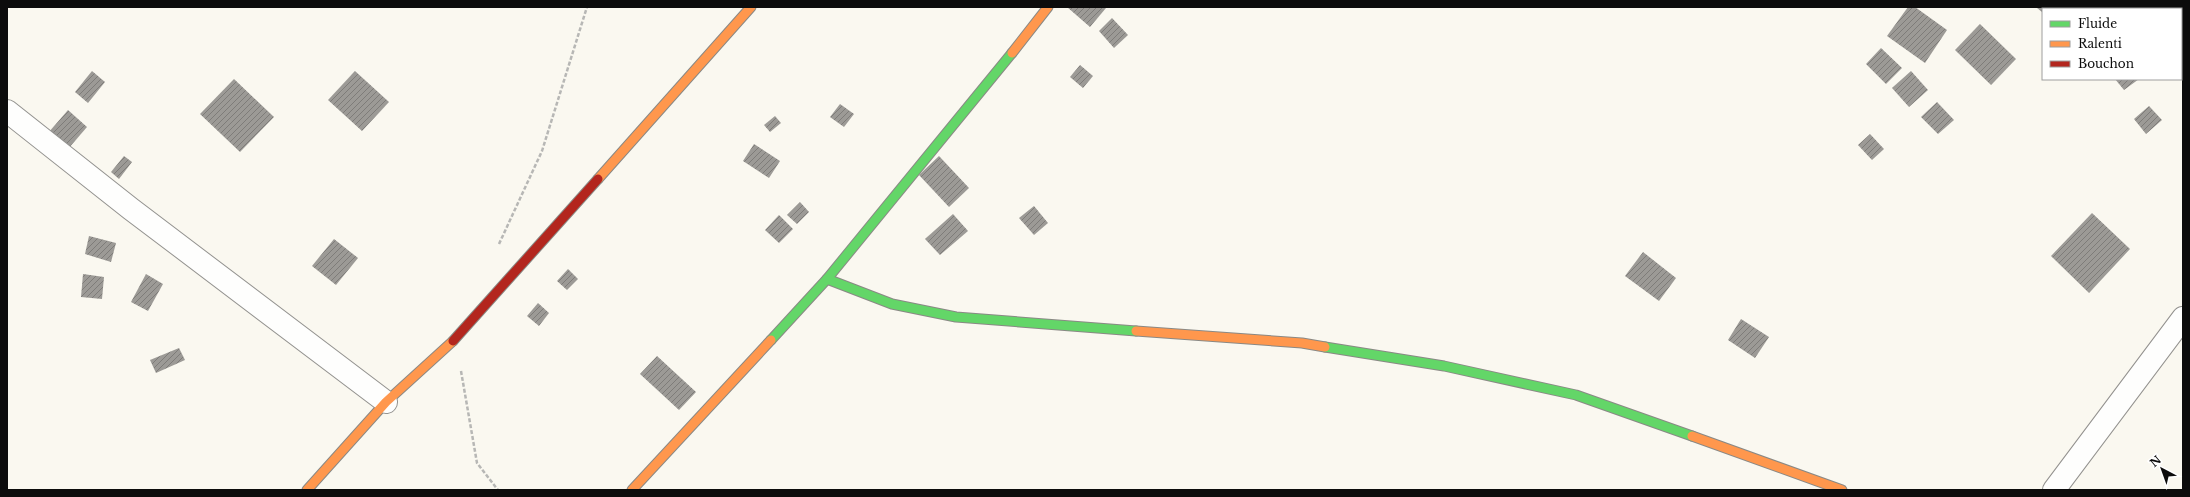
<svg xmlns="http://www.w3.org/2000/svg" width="2190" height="497" viewBox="0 0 2190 497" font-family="'Libre Baskerville',serif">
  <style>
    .building { fill: url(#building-hatch) }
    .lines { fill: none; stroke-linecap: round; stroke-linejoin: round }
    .street-casing { stroke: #93928f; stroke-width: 24 }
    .fast-casing { stroke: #8a8985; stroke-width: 11 }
    .slow-casing { stroke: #8a8985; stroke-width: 11 }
    .jam-casing { stroke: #8a8985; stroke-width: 11 }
    .path { stroke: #b7b7b5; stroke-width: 2.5; stroke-dasharray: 4 2; stroke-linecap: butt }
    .street { stroke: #fefefd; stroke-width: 22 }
    .fast { stroke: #63d668; stroke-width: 9 }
    .slow { stroke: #ff974d; stroke-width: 9 }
    .jam { stroke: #b3261e; stroke-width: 9 }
  </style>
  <defs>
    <pattern id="building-hatch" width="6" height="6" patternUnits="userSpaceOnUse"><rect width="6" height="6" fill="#9c9a96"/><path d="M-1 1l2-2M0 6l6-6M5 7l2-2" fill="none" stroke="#7e7c79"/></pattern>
  </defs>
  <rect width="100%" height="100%" fill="#faf8f0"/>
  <g class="building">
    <polygon points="1067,7 1105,7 1106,8 1090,27"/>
    <polygon points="1908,7 1915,7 1947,30 1925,63 1887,36"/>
    <polygon points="2036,7 2062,7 2063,8 2043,9 2043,13"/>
    <polygon points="2088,7 2118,7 2117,9 2091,9"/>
    <polygon points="1112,18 1128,35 1114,48 1099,31"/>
    <polygon points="1980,24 2016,59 1991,85 1955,50"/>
    <polygon points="1881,48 1902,68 1886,84 1866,64"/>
    <polygon points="1080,65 1093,76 1083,88 1070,77"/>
    <polygon points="92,71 105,82 88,103 75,92"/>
    <polygon points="355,71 389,102 362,131 328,100"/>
    <polygon points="1911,71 1928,90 1909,107 1892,88"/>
    <polygon points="234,79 274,117 240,152 200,114"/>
    <polygon points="2115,79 2139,79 2124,90"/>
    <polygon points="1937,102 1954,120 1938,134 1921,117"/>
    <polygon points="840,104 854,114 844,127 830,117"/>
    <polygon points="2149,106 2162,120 2146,134 2134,119"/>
    <polygon points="68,110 87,127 68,149 49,132"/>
    <polygon points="775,116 781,123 770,132 764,125"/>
    <polygon points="1870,134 1884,149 1872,160 1858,145"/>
    <polygon points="754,144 780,161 769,178 743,161"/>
    <polygon points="124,156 132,162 119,179 111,172"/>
    <polygon points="939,156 969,188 949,207 919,175"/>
    <polygon points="800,202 809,212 797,224 787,215"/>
    <polygon points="1034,206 1048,223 1034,235 1019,218"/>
    <polygon points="2092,213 2130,249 2089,293 2051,256"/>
    <polygon points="953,214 968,231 940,255 925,239"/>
    <polygon points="779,215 793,229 779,243 765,230"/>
    <polygon points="89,236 116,243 111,262 85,254"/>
    <polygon points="334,239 358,258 336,285 312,266"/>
    <polygon points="1643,252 1676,278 1659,301 1625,276"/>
    <polygon points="568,269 578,279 567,290 557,281"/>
    <polygon points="83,274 104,277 102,299 81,297"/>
    <polygon points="146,274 163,284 148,311 131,302"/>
    <polygon points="538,303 549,313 539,326 527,316"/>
    <polygon points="1741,319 1769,337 1755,358 1728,340"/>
    <polygon points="179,348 185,360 156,373 150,360"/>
    <polygon points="657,356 696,392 679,410 640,374"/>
  </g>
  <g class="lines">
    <g class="street-casing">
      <g id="street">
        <polyline points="7,111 131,209 386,402"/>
        <polyline points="2054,490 2183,318"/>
      </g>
    </g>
    <g class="fast-casing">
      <g id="fast">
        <polyline points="827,279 892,304 956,317 1136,331"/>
        <polyline points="771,340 827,279 1012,53"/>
        <polyline points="1325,347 1444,366 1576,395 1692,436"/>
      </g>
    </g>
    <g class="slow-casing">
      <g id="slow">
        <polyline points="1012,53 1048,7"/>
        <polyline points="598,179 751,7"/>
        <polyline points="1136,331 1302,343 1325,347"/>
        <polyline points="1692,436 1842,490"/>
        <polyline points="307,490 386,402 453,341"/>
        <polyline points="632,490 771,340"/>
      </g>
    </g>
    <g class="jam-casing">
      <polyline id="jam" points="453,341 598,179"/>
    </g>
    <g class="path">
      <polyline points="499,244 542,151 587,7"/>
      <polyline points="461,371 477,463 498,490"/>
    </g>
    <use href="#street" class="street"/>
    <use href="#fast" class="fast"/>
    <use href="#slow" class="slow"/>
    <use href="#jam" class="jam"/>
  </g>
  <rect width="2190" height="497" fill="none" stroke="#0c0c0c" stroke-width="16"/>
  <rect x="2042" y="8" width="140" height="72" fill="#ffffff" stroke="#9e9e9e"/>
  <rect x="2050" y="21" width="20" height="6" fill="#63d668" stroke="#9e9e9e"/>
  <text x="2078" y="28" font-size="12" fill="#0c0c0c">Fluide</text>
  <rect x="2050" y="41" width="20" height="6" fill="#ff974d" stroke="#9e9e9e"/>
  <text x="2078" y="48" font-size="12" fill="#0c0c0c">Ralenti</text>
  <rect x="2050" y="61" width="20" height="6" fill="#b3261e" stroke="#9e9e9e"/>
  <text x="2078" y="68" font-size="12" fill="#0c0c0c">Bouchon</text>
  <g transform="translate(2162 469) rotate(319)" stroke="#ffffff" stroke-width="3" paint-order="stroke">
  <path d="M0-3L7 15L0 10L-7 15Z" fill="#0c0c0c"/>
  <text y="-6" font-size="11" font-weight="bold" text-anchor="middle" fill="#0c0c0c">N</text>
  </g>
</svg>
